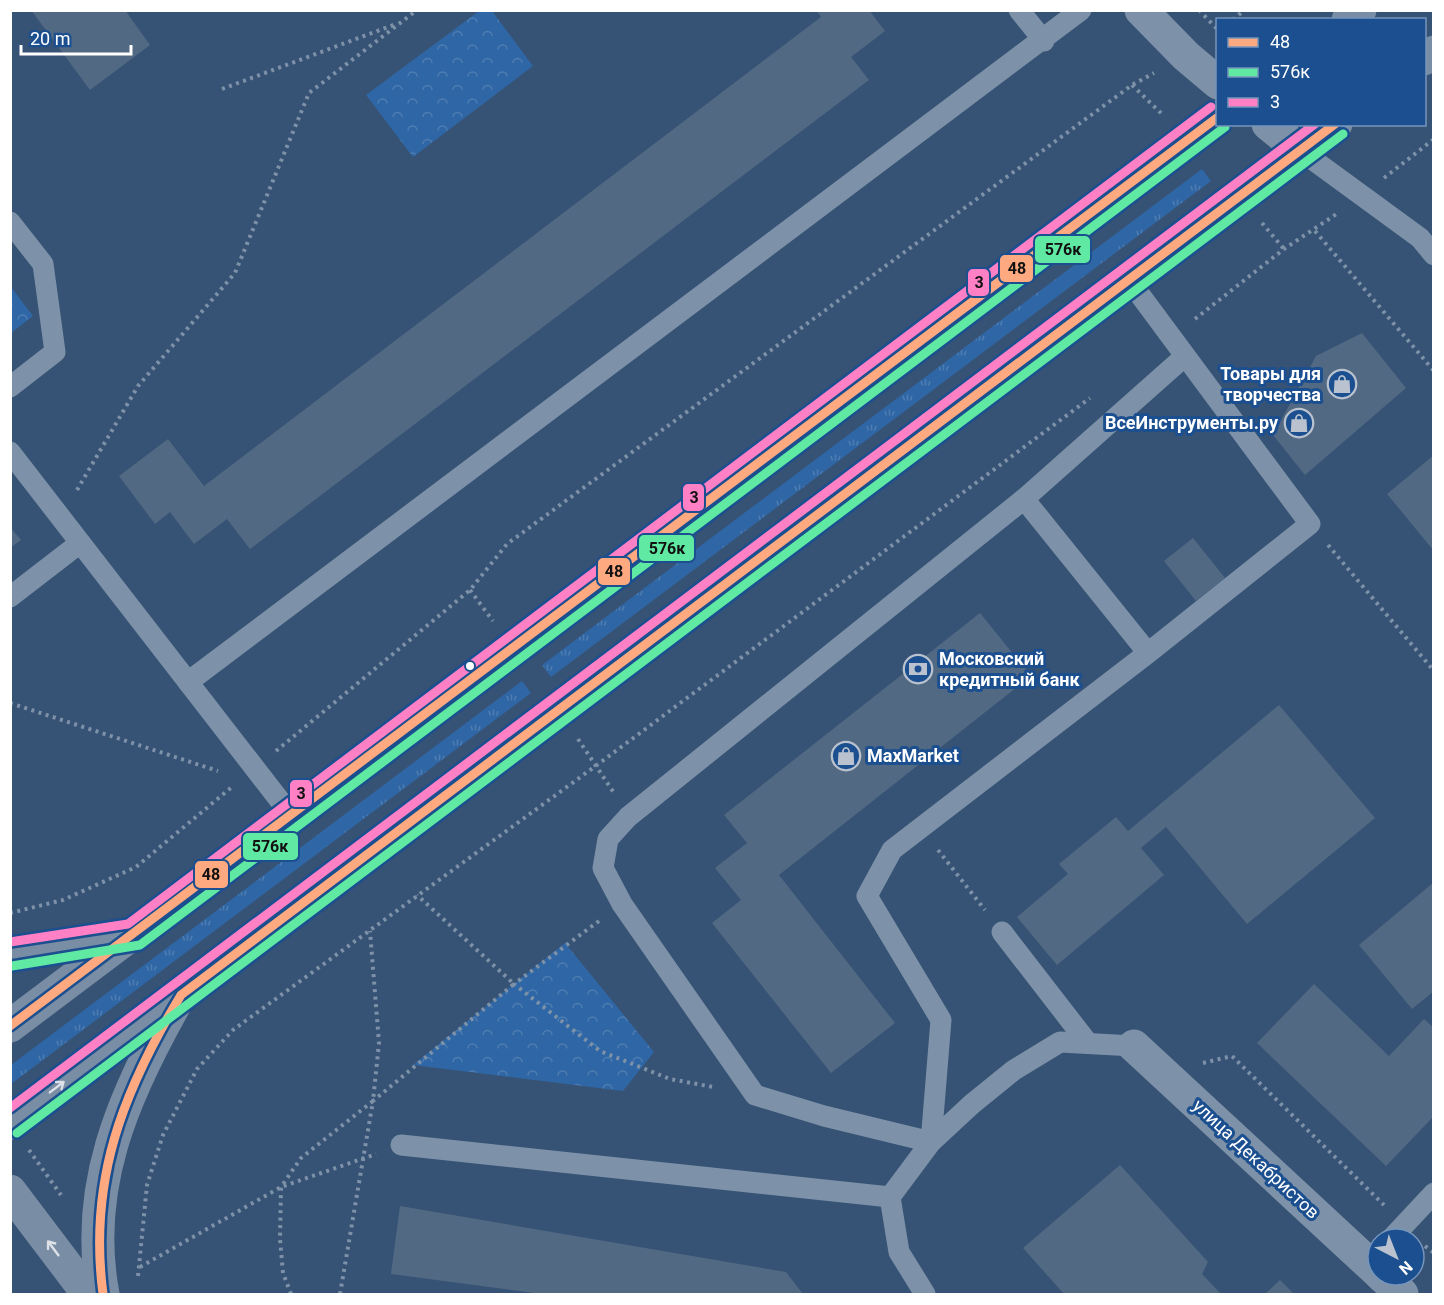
<svg xmlns="http://www.w3.org/2000/svg" width="1444" height="1305" viewBox="0 0 1444 1305" font-family="Roboto,sans-serif">
  <style>
    .grass { fill: url(#grass-tufts) }
    .forest { fill: url(#forest-crowns) }
    .building { fill: #526984 }
    .lines { fill: none; stroke-linecap: round; stroke-linejoin: round }
    .path { stroke: #7d92a8; stroke-width: 4; stroke-dasharray: 3 4.5; stroke-linecap: butt }
    .lane { stroke: #7d92a8; stroke-width: 21 }
    .street { stroke: #7d92a8; stroke-width: 33 }
    .secondary { stroke: #798da4; stroke-width: 33 }
    .bus-1-casing { stroke: #1b4f8f; stroke-width: 14 }
    .bus-2-casing { stroke: #1b4f8f; stroke-width: 14 }
    .bus-3-casing { stroke: #1b4f8f; stroke-width: 14 }
    .bus-1 { stroke: #ffa980; stroke-width: 9 }
    .bus-2 { stroke: #60e9a3; stroke-width: 9 }
    .bus-3 { stroke: #ff80c5; stroke-width: 9 }
    .oneway { stroke: #dee2e8 }
    .bus-dot { fill: #fff; stroke: #1b4f8f; stroke-width: 2 }
    .labels { text-anchor: middle; stroke-width: 6; stroke-linejoin: round; paint-order: stroke }
    .poi-label { font-size: 18px; font-weight: bold; fill: #fff; stroke: #1b4f8f; text-anchor: end }
    .street-label { font-size: 18px; fill: #fff; stroke: #1b4f8f }
    .line-badge { stroke: #1b4f8f; stroke-width: 2 }
    .pale-badge-label { font-size: 16px; text-anchor: middle; font-weight: bold; fill: #111 }
  </style>
  <defs>
    <pattern id="grass-tufts" width="24" height="20" patternUnits="userSpaceOnUse" patternTransform="scale(1.5)"><rect width="24" height="20" fill="#2f66a5"/><path d="M3 7l-1-3M5 7V3M7 7l1-3M15 17l-1-3M17 17v-4M19 17l1-3" fill="none" stroke="#4e7db2"/></pattern>
    <pattern id="forest-crowns" width="20" height="18" patternUnits="userSpaceOnUse" patternTransform="scale(1.5)"><rect width="20" height="18" fill="#2f66a5"/><path d="M2 6a3 3 0 1 1 6 0M12 15a3 3 0 1 1 6 0" fill="none" stroke="#4e7db2"/></pattern>
  </defs>
  <rect width="100%" height="100%" fill="#365274"/>
  <g class="grass">
    <polygon points="1202,169 1211,181 551,677 542,665"/>
    <polygon points="522,681 531,693 11,1084 11,1065"/>
  </g>
  <g class="forest">
    <polygon points="479,11 492,11 533,66 413,157 366,95"/>
    <polygon points="11,287 33,316 11,333"/>
    <polygon points="565,943 654,1052 623,1091 413,1065"/>
  </g>
  <g class="building">
    <polygon points="31,10 125,10 150,45 90,90"/>
    <polygon points="816,10 869,10 885,31 851,57 869,80 250,549 227,519 194,544 170,512 155,524 119,476 168,439 204,486 821,17"/>
    <polygon points="1362,333 1406,388 1305,475 1273,435 1316,356"/>
    <polygon points="1434,455 1434,551 1387,494"/>
    <polygon points="10,527 21,540 10,548"/>
    <polygon points="1193,538 1225,578 1196,601 1164,561"/>
    <polygon points="980,613 1031,676 779,875 895,1023 831,1073 712,923 741,900 715,868 747,843 724,815"/>
    <polygon points="1279,705 1375,818 1247,924 1166,827 1141,848 1164,875 1057,965 1017,917 1068,874 1059,864 1116,817 1128,831"/>
    <polygon points="1434,882 1434,991 1412,1009 1359,945"/>
    <polygon points="1314,984 1389,1056 1424,1019 1434,1028 1434,1116 1386,1166 1257,1043"/>
    <polygon points="1120,1165 1208,1262 1202,1274 1221,1294 1064,1294 1023,1248"/>
    <polygon points="400,1206 786,1272 803,1294 542,1294 391,1274"/>
    <polygon points="1280,1280 1294,1294 1265,1294"/>
  </g>
  <g class="lines">
    <g class="path">
      <polyline points="1199,10 1218,30"/>
      <polyline points="1233,20 1244,10"/>
      <polyline points="1132,85 1164,116"/>
      <polyline points="222,89 396,24"/>
      <polyline points="1384,178 1434,139"/>
      <polyline points="1262,223 1284,249"/>
      <polyline points="1315,231 1434,371"/>
      <polyline points="1195,319 1284,249 1338,213"/>
      <polyline points="77,490 138,386 235,273 309,93 417,10"/>
      <polyline points="1328,545 1434,671"/>
      <polyline points="470,590 493,621"/>
      <polyline points="10,703 218,771"/>
      <polyline points="578,739 614,793"/>
      <polyline points="276,751 470,590 507,544 1132,85 1154,73"/>
      <polyline points="938,850 985,910"/>
      <polyline points="10,913 63,900 136,867 233,786"/>
      <polyline points="599,921 514,984 600,1051 670,1079 713,1087"/>
      <polyline points="1203,1063 1232,1056 1384,1205"/>
      <polyline points="29,1150 61,1195"/>
      <polyline points="1425,1246 1434,1253"/>
      <polyline points="140,1267 281,1187 376,1154"/>
      <polyline points="138,1276 147,1185 163,1135 197,1069 233,1030 597,765 1090,398"/>
      <polyline points="291,1294 283,1273 280,1239 281,1187 301,1158 373,1101 379,1043 370,931"/>
      <polyline points="340,1294 373,1101 514,984 417,895"/>
    </g>
    <g class="lane">
      <polyline points="1019,10 1044,41"/>
      <polyline points="1301,151 1420,238 1434,255"/>
      <polyline points="10,222 43,264 55,352 10,387"/>
      <polyline points="1129,280 1310,524 1148,653 892,850 867,896 941,1020 931,1142 824,1116 755,1095 622,904 603,868 608,839 628,817 1024,499 1148,653"/>
      <polyline points="10,452 291,815"/>
      <polyline points="1024,499 1184,357"/>
      <polyline points="10,597 80,543"/>
      <polyline points="188,682 1081,10"/>
      <polyline points="1002,932 1087,1042"/>
      <polyline points="401,1145 890,1197"/>
      <polyline points="1391,1239 1434,1193"/>
      <polyline points="925,1294 899,1252 890,1197 931,1142 972,1104 1014,1070 1060,1042 1134,1046"/>
    </g>
    <g class="street">
      <polyline points="1141,10 1186,56 1218,83"/>
      <polyline points="1268,124 1301,151"/>
      <polyline points="1134,1046 1378,1272"/>
      <polyline points="1381,1275 1402,1294"/>
    </g>
    <g class="secondary">
      <polyline points="1348,20 1360,10"/>
      <polyline points="1424,59 1434,52"/>
      <polyline points="10,954 125,936"/>
      <polyline points="10,1026 1218,117"/>
      <polyline points="10,1123 1336,124"/>
      <polyline points="10,1191 88,1294"/>
      <path d="M103 1294C83 1188 123 1097 174 1006"/>
    </g>
    <g class="bus-1-casing">
      <g id="bus-1">
        <polyline points="10,1026 1218,117"/>
        <path d="M103 1294C88 1180 123 1091 181 995L1335 124"/>
      </g>
    </g>
    <g class="bus-2-casing">
      <g id="bus-2">
        <polyline points="12,966 140,945 1225,127"/>
        <polyline points="17,1133 1343,134"/>
      </g>
    </g>
    <g class="bus-3-casing">
      <g id="bus-3">
        <polyline points="10,942 128,924 1211,107"/>
        <polyline points="10,1108 1315,124"/>
      </g>
    </g>
    <use href="#bus-1" class="bus-1"/>
    <use href="#bus-2" class="bus-2"/>
    <use href="#bus-3" class="bus-3"/>
  </g>
  <defs><path id="oneway-shaft" d="M-6 0H5M1.5-3L5.5 0L1.5 3" fill="none" stroke-width="1.6" stroke-linecap="round" stroke-linejoin="round" transform="scale(1.5)"/></defs>
  <g class="oneway">
    <use href="#oneway-shaft" transform="translate(57 1087) rotate(-37)"/>
    <use href="#oneway-shaft" transform="translate(53 1248) rotate(-127)"/>
  </g>
  <defs>
    <g id="shop-ring" transform="scale(1.5)"><circle r="9.5" fill="#1b4f8f" stroke="#b9c2ce" stroke-width="1.5"/><path d="M-5-2.5h2.3a2.7 3.5 0 0 1 5.4 0H5L5.5 6h-11ZM-1.5-2.5h3a1.5 2.3 0 0 0-3 0Z" fill="#b9c2ce"/></g>
    <g id="bank-ring" transform="scale(1.5)"><circle r="9.5" fill="#1b4f8f" stroke="#b9c2ce" stroke-width="1.5"/><path d="M-6-4H6V4H-6ZM0-2.3a2.3 2.3 0 1 0 0 4.6a2.3 2.3 0 1 0 0-4.6Z" fill="#b9c2ce"/></g>
  </defs>
  <g fill-rule="evenodd">
    <use href="#shop-ring" x="1342" y="384"/>
    <use href="#shop-ring" x="1299" y="423"/>
    <use href="#bank-ring" x="918" y="669"/>
    <use href="#shop-ring" x="846" y="756"/>
  </g>
  <circle class="bus-dot" cx="470" cy="666" r="5"/>
  <g class="labels">
    <g class="poi-label">
      <text x="1321" y="380">Товары для<tspan x="1321" dy="21">творчества</tspan></text>
      <text x="1278" y="429">ВсеИнструменты.ру</text>
      <text x="939" y="665" text-anchor="start">Московский<tspan x="939" dy="21">кредитный банк</tspan></text>
      <text x="867" y="762" text-anchor="start">MaxMarket</text>
    </g>
    <g class="street-label">
      <text transform="translate(1256 1159) rotate(43)" y="6">улица Декабристов</text>
    </g>
  </g>
  <g class="line-badge">
    <rect x="1034" y="235" width="57" height="29" rx="6" fill="#60e9a3"/>
    <rect x="999" y="254" width="35" height="29" rx="6" fill="#ffa980"/>
    <rect x="967" y="268" width="23" height="29" rx="6" fill="#ff80c5"/>
    <rect x="682" y="483" width="23" height="29" rx="6" fill="#ff80c5"/>
    <rect x="638" y="534" width="57" height="28" rx="6" fill="#60e9a3"/>
    <rect x="597" y="557" width="34" height="29" rx="6" fill="#ffa980"/>
    <rect x="289" y="779" width="24" height="29" rx="6" fill="#ff80c5"/>
    <rect x="242" y="832" width="57" height="29" rx="6" fill="#60e9a3"/>
    <rect x="194" y="860" width="35" height="29" rx="6" fill="#ffa980"/>
  </g>
  <g class="pale-badge-label">
    <text x="1063" y="255">576к</text>
    <text x="1017" y="274">48</text>
    <text x="979" y="288">3</text>
    <text x="694" y="503">3</text>
    <text x="667" y="554">576к</text>
    <text x="614" y="577">48</text>
    <text x="301" y="799">3</text>
    <text x="270" y="852">576к</text>
    <text x="211" y="880">48</text>
  </g>
  <rect width="1444" height="1305" fill="none" stroke="#ffffff" stroke-width="24"/>
  <rect x="1216" y="18" width="210" height="108" fill="#1b4f8f" stroke="#7695bc" stroke-width="1.5"/>
  <rect x="1228" y="38" width="30" height="9" fill="#ffa980" stroke="#7695bc" stroke-width="1.5"/>
  <text x="1270" y="48" font-size="18" fill="#ffffff">48</text>
  <rect x="1228" y="68" width="30" height="9" fill="#60e9a3" stroke="#7695bc" stroke-width="1.5"/>
  <text x="1270" y="78" font-size="18" fill="#ffffff">576к</text>
  <rect x="1228" y="98" width="30" height="9" fill="#ff80c5" stroke="#7695bc" stroke-width="1.5"/>
  <text x="1270" y="108" font-size="18" fill="#ffffff">3</text>
  <g transform="translate(1396 1257) rotate(138)"><circle r="28" fill="#1b4f8f" stroke="#7695bc" stroke-width="1.5"/>
  <path d="M0-4.5L10 22L0 15L-10 22Z" fill="#b9c2ce"/>
  <text y="-9" font-size="16" font-weight="bold" text-anchor="middle" fill="#ffffff">N</text>
  </g>
  <path d="M21 45v9h110v-9" fill="none" stroke="#ffffff" stroke-width="3"/>
  <text x="30" y="45" font-size="18" fill="#ffffff" stroke="#1b4f8f" stroke-width="4.5" paint-order="stroke">20 m</text>
</svg>
